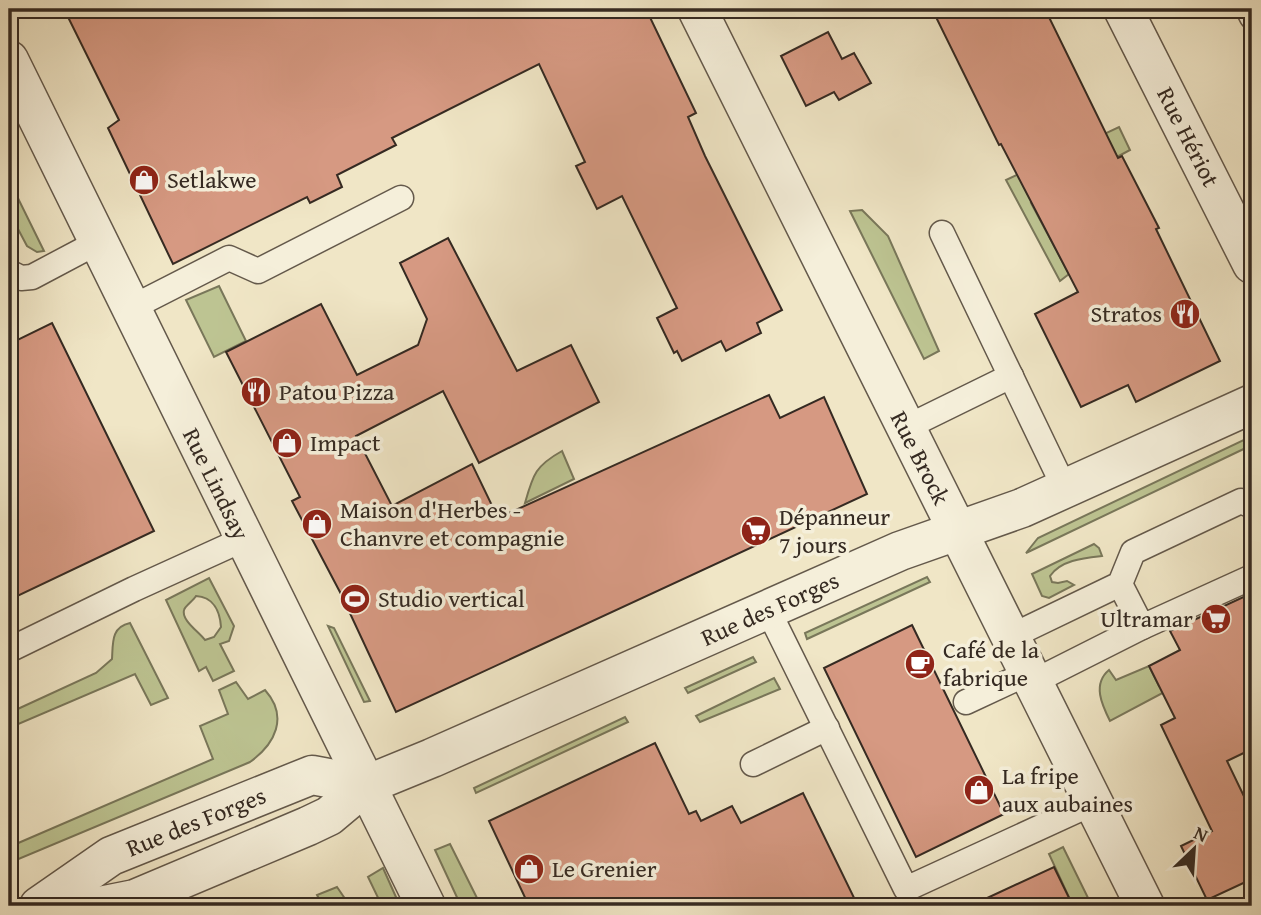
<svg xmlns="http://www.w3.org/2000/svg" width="1261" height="915" viewBox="0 0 1261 915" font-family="'Gentium Book Plus',serif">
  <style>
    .green { fill: #bdc492; stroke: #79775a; stroke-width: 2; fill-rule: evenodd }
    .building { fill: #d69982; stroke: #352a22; stroke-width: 2 }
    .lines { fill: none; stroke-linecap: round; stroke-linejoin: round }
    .service-casing { stroke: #64594b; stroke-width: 27 }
    .tertiary-casing { stroke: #64594b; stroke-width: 41 }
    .service { stroke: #f5efda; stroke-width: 24 }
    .tertiary { stroke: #f5efda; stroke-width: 38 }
    .labels { text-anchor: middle; stroke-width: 7; stroke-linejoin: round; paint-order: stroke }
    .street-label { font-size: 24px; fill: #352a22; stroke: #f5efda }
    .poi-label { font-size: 24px; fill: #352a22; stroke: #f5efda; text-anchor: start }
  </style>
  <rect width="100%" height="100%" fill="#f0e6c6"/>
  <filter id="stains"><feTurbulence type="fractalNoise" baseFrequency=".00286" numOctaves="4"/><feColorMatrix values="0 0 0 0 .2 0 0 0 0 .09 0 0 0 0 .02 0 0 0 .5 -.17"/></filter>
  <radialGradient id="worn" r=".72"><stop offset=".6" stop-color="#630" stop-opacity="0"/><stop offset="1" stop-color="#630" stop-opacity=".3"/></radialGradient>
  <g class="green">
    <polygon points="1119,127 1130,150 1031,203 1069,274 1060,281 1006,180"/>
    <polygon points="9,180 44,251 37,252 27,246 9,212"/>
    <polygon points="862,210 888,236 939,351 924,359 850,211"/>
    <polygon points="219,286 246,341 214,357 186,300"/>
    <polygon points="1252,436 1252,445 1026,553 1038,538"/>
    <path d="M562 451 574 479 525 503C533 475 535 466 562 451Z"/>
    <path d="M1094 544 1099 548 1102 556C1084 558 1061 560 1050 576L1052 582 1058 583 1067 581 1074 585 1049 598 1042 596 1032 574Z"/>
    <polygon points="927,577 930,582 807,639 805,633"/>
    <path d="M209 578 234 626 229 641 220 644 234 671 213 681 206 667 199 671 166 600ZM196 596C214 597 220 612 221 627L214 637 205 640C199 632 181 620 184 610 185 606 193 601 196 596Z"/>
    <path d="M130 623 168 698 151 705 135 674 9 728V713L96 673 112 659C113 643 111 627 130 623Z"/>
    <polygon points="328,626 334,628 370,701 364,702"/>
    <polygon points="753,657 756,662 688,693 685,688"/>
    <path d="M1149 666 1159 686 1187 680 1110 721C1102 705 1092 684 1109 670L1116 680Z"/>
    <polygon points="774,678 780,689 700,722 696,716"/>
    <path d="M236 682 248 699 265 690C289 717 275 744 250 762L9 863V847L213 759 200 726 228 714 219 690Z"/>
    <polygon points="625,717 628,722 476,793 474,788"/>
    <polygon points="450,844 481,906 461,906 435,850"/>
    <polygon points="1063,847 1092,906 1073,906 1049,854"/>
    <polygon points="383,868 400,906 382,906 368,877"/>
    <polygon points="337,887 350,906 323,906 317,895"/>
  </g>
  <g class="building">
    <polygon points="64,9 646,9 696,113 688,117 705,156 782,310 757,323 761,333 726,351 721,341 682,361 677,351 674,353 657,318 677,308 622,196 597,209 576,166 585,162 539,64 392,138 396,145 337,175 342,187 310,203 307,197 173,264 108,128 119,120"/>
    <polygon points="932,9 1045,9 1118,158 1122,156 1159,228 1156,229 1220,361 1136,402 1128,385 1081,407 1035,314 1078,292 1001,144 999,145"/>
    <polygon points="828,32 842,59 854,53 871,83 839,100 834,92 806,106 781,56"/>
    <polygon points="448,238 517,371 571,345 599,402 479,463 443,391 356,436 392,506 472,464 498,518 769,395 780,418 824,397 867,494 396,712 341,594 292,501 300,497 226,352 321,304 357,375 418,345 427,319 400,263"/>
    <polygon points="52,323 154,531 9,600 9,344"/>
    <polygon points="1252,593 1252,749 1227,761 1252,813 1252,879 1207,900 1181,846 1212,831 1161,725 1175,718 1149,666 1180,650 1170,631"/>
    <polygon points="912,625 1004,814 916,857 824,668"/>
    <polygon points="655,743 689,814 696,811 701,821 732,806 741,823 803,793 858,906 529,906 489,821"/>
    <polygon points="1054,867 1073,906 970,906"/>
  </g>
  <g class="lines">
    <g class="service-casing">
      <g id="service">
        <polyline points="1248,9 1252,17"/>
        <polyline points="942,233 1065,489"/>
        <polyline points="9,272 21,278 32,277 98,242"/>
        <polyline points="131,308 229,258 258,271 401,198"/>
        <polyline points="905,428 1011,376"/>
        <polyline points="1120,584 1142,627 1252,577"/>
        <polyline points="768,610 906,889 1093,803"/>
        <polyline points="1010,637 1120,584 1133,552 1241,501 1252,506"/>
        <polyline points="9,650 134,589 244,539"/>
        <polyline points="1033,682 1142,627"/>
        <polyline points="966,702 1028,673"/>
        <polyline points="753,764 827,728"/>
      </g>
    </g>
    <g class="tertiary-casing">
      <g id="tertiary">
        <polyline points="697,9 1145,906"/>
        <polyline points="1123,9 1252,264"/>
        <polyline points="9,60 426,906"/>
        <polyline points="39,906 111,856 312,775 366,785"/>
        <polyline points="100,906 135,899 308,826 329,816 366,785 432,758 900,551 1022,508 1252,404"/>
      </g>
    </g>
    <use href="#service" class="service"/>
    <use href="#tertiary" class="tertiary"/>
  </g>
  <defs>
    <g id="shop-disc" transform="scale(1.575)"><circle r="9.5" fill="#8f2418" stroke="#f5efda"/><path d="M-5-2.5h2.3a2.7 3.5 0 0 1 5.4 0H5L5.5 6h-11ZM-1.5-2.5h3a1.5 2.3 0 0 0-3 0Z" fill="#fff"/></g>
    <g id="restaurant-disc" transform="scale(1.575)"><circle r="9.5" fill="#8f2418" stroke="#f5efda"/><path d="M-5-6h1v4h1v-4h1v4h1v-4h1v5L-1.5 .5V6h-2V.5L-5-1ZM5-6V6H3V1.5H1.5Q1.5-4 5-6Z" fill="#fff"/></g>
    <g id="supermarket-disc" transform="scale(1.575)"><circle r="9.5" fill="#8f2418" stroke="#f5efda"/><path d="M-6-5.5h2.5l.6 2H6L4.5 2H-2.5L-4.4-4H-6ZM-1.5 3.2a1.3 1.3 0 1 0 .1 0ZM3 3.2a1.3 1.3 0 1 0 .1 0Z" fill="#fff"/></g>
    <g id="stadium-disc" transform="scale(1.575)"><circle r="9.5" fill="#8f2418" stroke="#f5efda"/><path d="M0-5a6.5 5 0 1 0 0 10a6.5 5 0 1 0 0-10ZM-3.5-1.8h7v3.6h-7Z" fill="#fff"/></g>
    <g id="cafe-disc" transform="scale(1.575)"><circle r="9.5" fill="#8f2418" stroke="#f5efda"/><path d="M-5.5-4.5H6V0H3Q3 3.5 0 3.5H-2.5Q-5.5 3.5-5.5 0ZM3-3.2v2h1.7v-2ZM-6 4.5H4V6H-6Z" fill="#fff"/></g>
  </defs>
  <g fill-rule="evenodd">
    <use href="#shop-disc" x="144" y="180"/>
    <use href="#restaurant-disc" x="1185" y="314"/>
    <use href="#restaurant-disc" x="256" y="392"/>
    <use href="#shop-disc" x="287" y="443"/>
    <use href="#shop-disc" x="317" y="524"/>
    <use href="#supermarket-disc" x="756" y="531"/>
    <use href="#stadium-disc" x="355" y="599"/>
    <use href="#supermarket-disc" x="1216" y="619"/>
    <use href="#cafe-disc" x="920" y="664"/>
    <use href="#shop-disc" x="979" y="790"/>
    <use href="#shop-disc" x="529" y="869"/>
  </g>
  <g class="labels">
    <g class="street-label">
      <text transform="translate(1188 137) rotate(63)" y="8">Rue Hériot</text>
      <text transform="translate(920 458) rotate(63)" y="8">Rue Brock</text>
      <text transform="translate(216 484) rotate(64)" y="8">Rue Lindsay</text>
      <text transform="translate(770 609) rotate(-24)" y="8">Rue des Forges</text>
      <text transform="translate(196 822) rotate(-22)" y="8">Rue des Forges</text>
    </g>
    <g class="poi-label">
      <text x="167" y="188">Setlakwe</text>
      <text x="1162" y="322" text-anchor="end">Stratos</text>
      <text x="279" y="400">Patou Pizza</text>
      <text x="310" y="451">Impact</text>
      <text x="340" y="518">Maison d'Herbes -<tspan x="340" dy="28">Chanvre et compagnie</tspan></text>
      <text x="779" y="525">Dépanneur<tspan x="779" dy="28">7 jours</tspan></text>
      <text x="378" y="607">Studio vertical</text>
      <text x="1193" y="627" text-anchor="end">Ultramar</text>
      <text x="943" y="658">Café de la<tspan x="943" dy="28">fabrique</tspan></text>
      <text x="1002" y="784">La fripe<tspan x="1002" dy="28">aux aubaines</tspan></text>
      <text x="552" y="877">Le Grenier</text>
    </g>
  </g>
  <rect width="1261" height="915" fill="none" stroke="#f0e6c6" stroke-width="35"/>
  <rect x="10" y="10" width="1240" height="894" fill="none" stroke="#352a22" stroke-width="3.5"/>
  <rect x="18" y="18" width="1226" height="880" fill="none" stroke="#352a22" stroke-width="2"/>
  <g transform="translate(1194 849) rotate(25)" stroke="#f5efda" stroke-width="5" paint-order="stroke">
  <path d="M0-5L12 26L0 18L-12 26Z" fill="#352a22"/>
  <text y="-10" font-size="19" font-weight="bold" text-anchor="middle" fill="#352a22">N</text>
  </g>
  <rect width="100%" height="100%" filter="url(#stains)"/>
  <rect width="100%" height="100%" fill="url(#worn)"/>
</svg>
